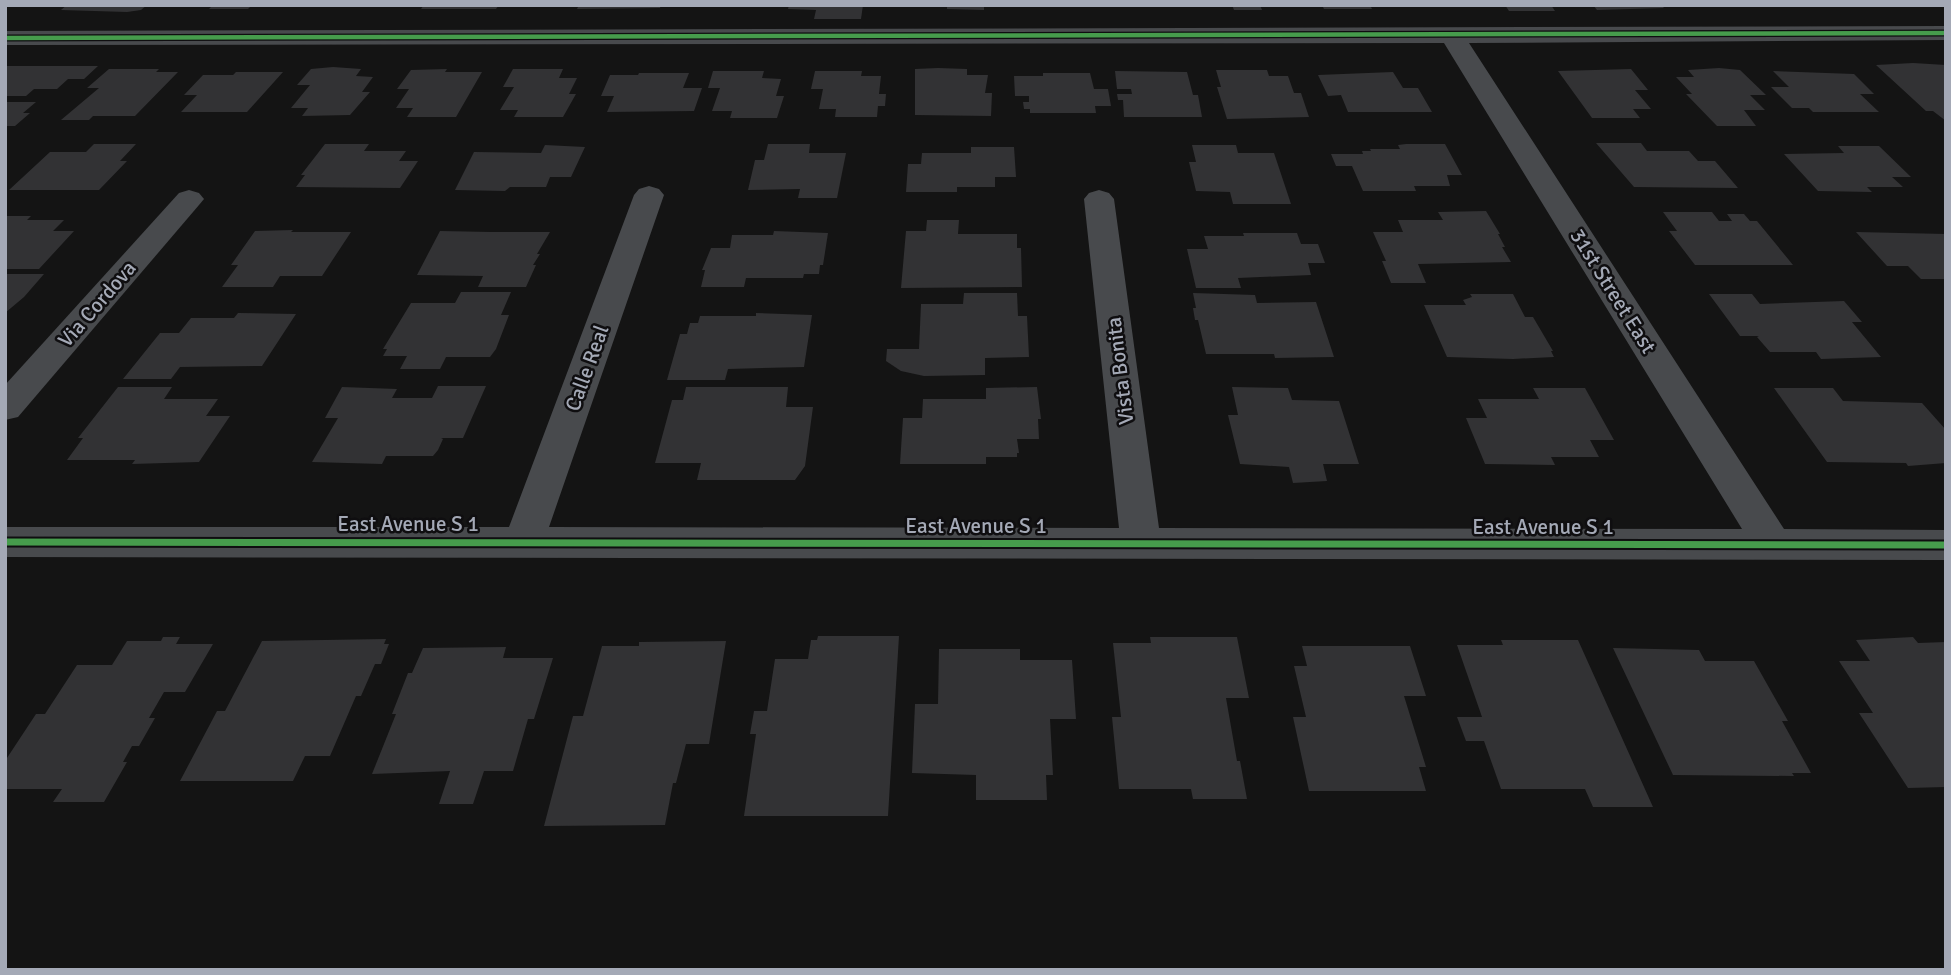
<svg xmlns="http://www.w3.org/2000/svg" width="1951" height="975" viewBox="0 0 1951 975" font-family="Signika,sans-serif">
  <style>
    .building { fill: #323234 }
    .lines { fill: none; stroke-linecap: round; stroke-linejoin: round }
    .street { fill: #484a4d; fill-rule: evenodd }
    .cycleway-far1-casing { stroke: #0f0e10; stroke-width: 7 }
    .cycleway-casing { stroke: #0f0e10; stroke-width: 11 }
    .cycleway-far1 { stroke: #469c4c; stroke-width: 4.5 }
    .cycleway { stroke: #469c4c; stroke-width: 7 }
    .labels { text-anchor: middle; stroke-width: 5; stroke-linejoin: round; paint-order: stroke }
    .street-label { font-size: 21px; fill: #a4a9b6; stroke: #0f0e10 }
  </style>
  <rect width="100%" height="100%" fill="#141414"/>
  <g class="building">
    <polygon points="67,5 147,5 141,10 127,12 61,10"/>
    <polygon points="213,5 252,5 248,9 209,9"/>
    <polygon points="424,5 499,5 496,9 421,9"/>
    <polygon points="579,5 661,5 660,8 577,9"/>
    <polygon points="789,5 863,5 861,19 814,19 816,10 788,9"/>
    <polygon points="947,5 984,5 984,10 947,9"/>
    <polygon points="1232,5 1260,5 1262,10 1234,10"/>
    <polygon points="1322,5 1370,5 1372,9 1324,9"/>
    <polygon points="1505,5 1551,5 1555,11 1509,11"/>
    <polygon points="1593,5 1661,5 1664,8 1597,10"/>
    <polygon points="1913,63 1946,65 1946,121 1933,111 1926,111 1876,65"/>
    <polygon points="5,66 98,66 84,79 68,79 57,89 34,89 26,96 5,96"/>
    <polygon points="333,67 361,69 356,76 373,77 362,92 370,92 350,115 302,116 308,108 291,108 310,85 297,85 311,69"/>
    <polygon points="938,68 967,69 967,75 988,75 985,93 992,93 991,116 915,115 915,69"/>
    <polygon points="1719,68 1740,70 1766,95 1750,95 1765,110 1744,110 1756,126 1717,126 1686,94 1692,94 1676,77 1694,77 1688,70"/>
    <polygon points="109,69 159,69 156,72 178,72 135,116 93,116 89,120 61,120 99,88 87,88"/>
    <polygon points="447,69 445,72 482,72 456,117 407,117 413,108 396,108 409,89 397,89 411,70"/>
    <polygon points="513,69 563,69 559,78 577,78 569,94 576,94 563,117 514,117 518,110 500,110 514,87 503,87"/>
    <polygon points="1631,69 1648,90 1635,90 1651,109 1633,109 1640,118 1592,118 1558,71"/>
    <polygon points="1216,70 1267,70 1269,76 1288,76 1294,93 1301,93 1309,117 1227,119 1217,87 1221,87"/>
    <polygon points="713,71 764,71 762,78 781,79 776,96 784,96 777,118 730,118 732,111 712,111 720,88 708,88"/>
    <polygon points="815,71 862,71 861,76 881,76 879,94 886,94 885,106 878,106 877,117 835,117 836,109 819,109 823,89 811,89"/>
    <polygon points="1115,71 1187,72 1193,95 1198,95 1202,117 1124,117 1123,100 1118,100 1117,94 1132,94 1131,89 1117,89"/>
    <polygon points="1773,71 1854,74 1874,94 1860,94 1879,112 1813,112 1809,108 1792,108 1771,87 1789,87"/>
    <polygon points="236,72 283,72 247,112 181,112 197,95 184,95 203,75 233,75"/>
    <polygon points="1393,72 1403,88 1418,88 1432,112 1348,112 1341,95 1328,96 1318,75"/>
    <polygon points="639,73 689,73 683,88 702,88 694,111 607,112 614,96 601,96 610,75 638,75"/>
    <polygon points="1043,73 1090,73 1094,89 1108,89 1111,106 1095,106 1096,113 1030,113 1030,109 1024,109 1023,102 1029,102 1029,96 1015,96 1014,76 1043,76"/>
    <polygon points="5,102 36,102 23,113 30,113 15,126 5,126"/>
    <polygon points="1596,143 1641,143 1647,151 1689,151 1698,161 1715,161 1738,188 1634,187"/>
    <polygon points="94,144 136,144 120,161 127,161 99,190 9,190 50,152 86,152"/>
    <polygon points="325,144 369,144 364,151 406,151 399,161 418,161 400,188 296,187 305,175 301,175"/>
    <polygon points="768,144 810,144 809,153 846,153 837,198 798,198 800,189 748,190 755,160 764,160"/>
    <polygon points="1406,144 1445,144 1462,175 1447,175 1450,186 1414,186 1416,191 1363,191 1352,166 1336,166 1331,154 1363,154 1362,151 1371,151 1370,149 1400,149 1398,145"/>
    <polygon points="545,145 585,147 571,177 550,177 546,187 510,187 505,191 455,190 474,152 541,153"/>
    <polygon points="1192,145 1236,145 1238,153 1274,153 1291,204 1233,204 1230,192 1196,191 1189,162 1196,162"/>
    <polygon points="1838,146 1879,146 1911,177 1892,177 1903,187 1867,187 1872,192 1818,191 1784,154 1844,153"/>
    <polygon points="971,147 1014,147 1016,177 995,177 995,187 957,187 957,192 906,192 908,164 921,164 922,153 971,153"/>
    <polygon points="1486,211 1500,234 1498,234 1505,247 1502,247 1511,262 1418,264 1426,283 1391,283 1382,261 1386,261 1373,232 1403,232 1398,220 1443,220 1438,212"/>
    <polygon points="1663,212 1712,212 1719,221 1732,221 1727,214 1744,214 1750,221 1757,221 1793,265 1695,265 1669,231 1677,231"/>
    <polygon points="5,216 31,216 27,220 64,220 53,231 74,231 39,269 5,269"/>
    <polygon points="927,220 959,220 958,234 1017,234 1017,248 1021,248 1022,287 901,288 906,231 926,231"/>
    <polygon points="293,230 291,232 351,232 322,276 280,276 273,287 222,287 238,265 231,265 255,231"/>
    <polygon points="440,231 491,232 550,232 537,254 540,254 533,265 536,265 526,287 478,287 483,276 417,275"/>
    <polygon points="774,231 828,233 823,265 820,265 819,274 804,274 803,278 746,278 744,287 701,287 705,270 702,270 711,248 730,248 732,235 773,235"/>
    <polygon points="1856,232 1946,234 1946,279 1921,279 1908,266 1887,266"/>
    <polygon points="1243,233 1297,233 1301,244 1318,244 1325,263 1308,263 1311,275 1238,278 1241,288 1196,288 1187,249 1208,249 1204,236 1244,236"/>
    <polygon points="5,274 44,274 24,297 5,313"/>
    <polygon points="461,292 511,292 501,315 509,315 496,349 490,357 446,357 440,369 400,369 407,356 383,356 387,349 383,349 411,303 455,303"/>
    <polygon points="964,293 1017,293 1018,316 1027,316 1029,357 985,358 985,375 924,376 901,371 886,361 887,349 919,349 921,304 963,304"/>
    <polygon points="1193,293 1255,295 1257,303 1316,302 1334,357 1275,358 1274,354 1206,354 1198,320 1195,320 1193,308 1196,308"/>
    <polygon points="1470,294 1513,294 1525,317 1533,317 1553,351 1551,351 1554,357 1513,359 1447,357 1424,305 1466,305 1463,300 1472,297"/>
    <polygon points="1709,294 1752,294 1760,304 1844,301 1862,322 1852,322 1881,357 1821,359 1816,352 1770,352 1757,337 1759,336 1740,336"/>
    <polygon points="238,313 296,314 262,366 180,367 171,379 123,379 160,333 179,333 191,318 234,318"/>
    <polygon points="756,313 812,315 804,367 728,369 725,380 667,380 680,334 687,334 690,323 698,323 700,316 756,316"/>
    <polygon points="438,386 486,386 463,438 441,438 443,439 438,450 433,456 386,456 382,464 312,462 338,418 325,418 342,387 397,389 392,398 432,398"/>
    <polygon points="118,387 172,387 164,399 218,399 206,416 230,416 199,462 132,464 135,460 67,460 83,438 78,438"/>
    <polygon points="686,387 788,387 786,407 813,407 805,466 795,480 697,480 701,463 655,463 672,400 683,400"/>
    <polygon points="1037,387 1041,419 1038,419 1039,439 1017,439 1019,453 1017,453 1017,457 986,457 986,464 900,464 903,418 922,418 923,399 986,399 986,388"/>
    <polygon points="1232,387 1288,388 1292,400 1339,401 1359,464 1323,464 1327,481 1293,483 1289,467 1240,464 1228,415 1238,415"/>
    <polygon points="1533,388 1585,388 1614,440 1590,440 1599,457 1551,457 1555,465 1485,464 1466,418 1487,418 1478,399 1539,399"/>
    <polygon points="1774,388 1833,388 1843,401 1922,403 1946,430 1946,463 1908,466 1906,463 1827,462"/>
    <polygon points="818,636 899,636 888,816 744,816 756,734 750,734 754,711 767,711 775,659 808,659 811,640 817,640"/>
    <polygon points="163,637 180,637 176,644 213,644 185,692 164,692 149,718 155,718 139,746 132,746 123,762 127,762 104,802 53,802 62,789 5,789 5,761 36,714 45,714 77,665 112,665 127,641 161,641"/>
    <polygon points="1150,637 1237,637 1249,698 1226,698 1237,761 1240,761 1247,799 1193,799 1191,789 1119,789 1112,717 1121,717 1113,643 1151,643"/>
    <polygon points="1913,637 1918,643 1946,642 1946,787 1908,788 1859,713 1873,713 1839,661 1870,661 1856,640"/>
    <polygon points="386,639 384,644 389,644 381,664 375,664 361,696 356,696 330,756 305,756 293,781 180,781 217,711 225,711 262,641"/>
    <polygon points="1501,640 1578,640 1653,807 1593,807 1585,789 1501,789 1484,741 1466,741 1457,717 1482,717 1457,645 1503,645"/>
    <polygon points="726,641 709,744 686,744 676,783 673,783 665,825 544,826 573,716 583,716 602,646 639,646 639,642"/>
    <polygon points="1302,646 1410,646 1426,696 1404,696 1426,767 1419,767 1426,791 1309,791 1293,717 1306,717 1294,666 1307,666"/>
    <polygon points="506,647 503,658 553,658 534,719 528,719 513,771 484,771 473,804 439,804 450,771 372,774 396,714 392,714 408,673 412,673 423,648"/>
    <polygon points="1613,648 1699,650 1705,661 1754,661 1788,721 1782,721 1811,773 1792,773 1794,776 1673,775"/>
    <polygon points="939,649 1020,649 1020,660 1072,660 1076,719 1050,719 1053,775 1046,775 1047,800 976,800 976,775 912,773 915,704 938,704"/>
  </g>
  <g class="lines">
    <g class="street">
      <polygon points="1946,26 1946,40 1469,43 1784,529 1946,530 1946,560 5,557 5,527 509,527 634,195 639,189 649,186 659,189 664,195 549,527 1119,528 1084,199 1089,193 1099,190 1109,193 1114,199 1159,528 1742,529 1444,43 5,45 5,31"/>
      <polygon points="189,190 199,193 204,199 199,205 18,417 5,420 5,385 179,193"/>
    </g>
    <g class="cycleway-far1-casing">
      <polyline id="cycleway-far1" points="5,38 1946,33"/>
    </g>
    <g class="cycleway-casing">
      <polyline id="cycleway" points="5,542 1946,545"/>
    </g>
    <use href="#cycleway-far1" class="cycleway-far1"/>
    <use href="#cycleway" class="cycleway"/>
  </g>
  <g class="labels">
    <g class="street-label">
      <text transform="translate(1613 291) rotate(58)" y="7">31st Street East</text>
      <text transform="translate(97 304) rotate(-49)" y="7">Via Cordova</text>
      <text transform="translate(587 368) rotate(-70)" y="7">Calle Real</text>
      <text transform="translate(1120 371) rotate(-97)" y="7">Vista Bonita</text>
      <text x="408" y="531">East Avenue S 1</text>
      <text x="976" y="533">East Avenue S 1</text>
      <text x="1543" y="534">East Avenue S 1</text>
    </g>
  </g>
  <rect width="1951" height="975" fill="none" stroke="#a4a9b6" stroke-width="14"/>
</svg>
